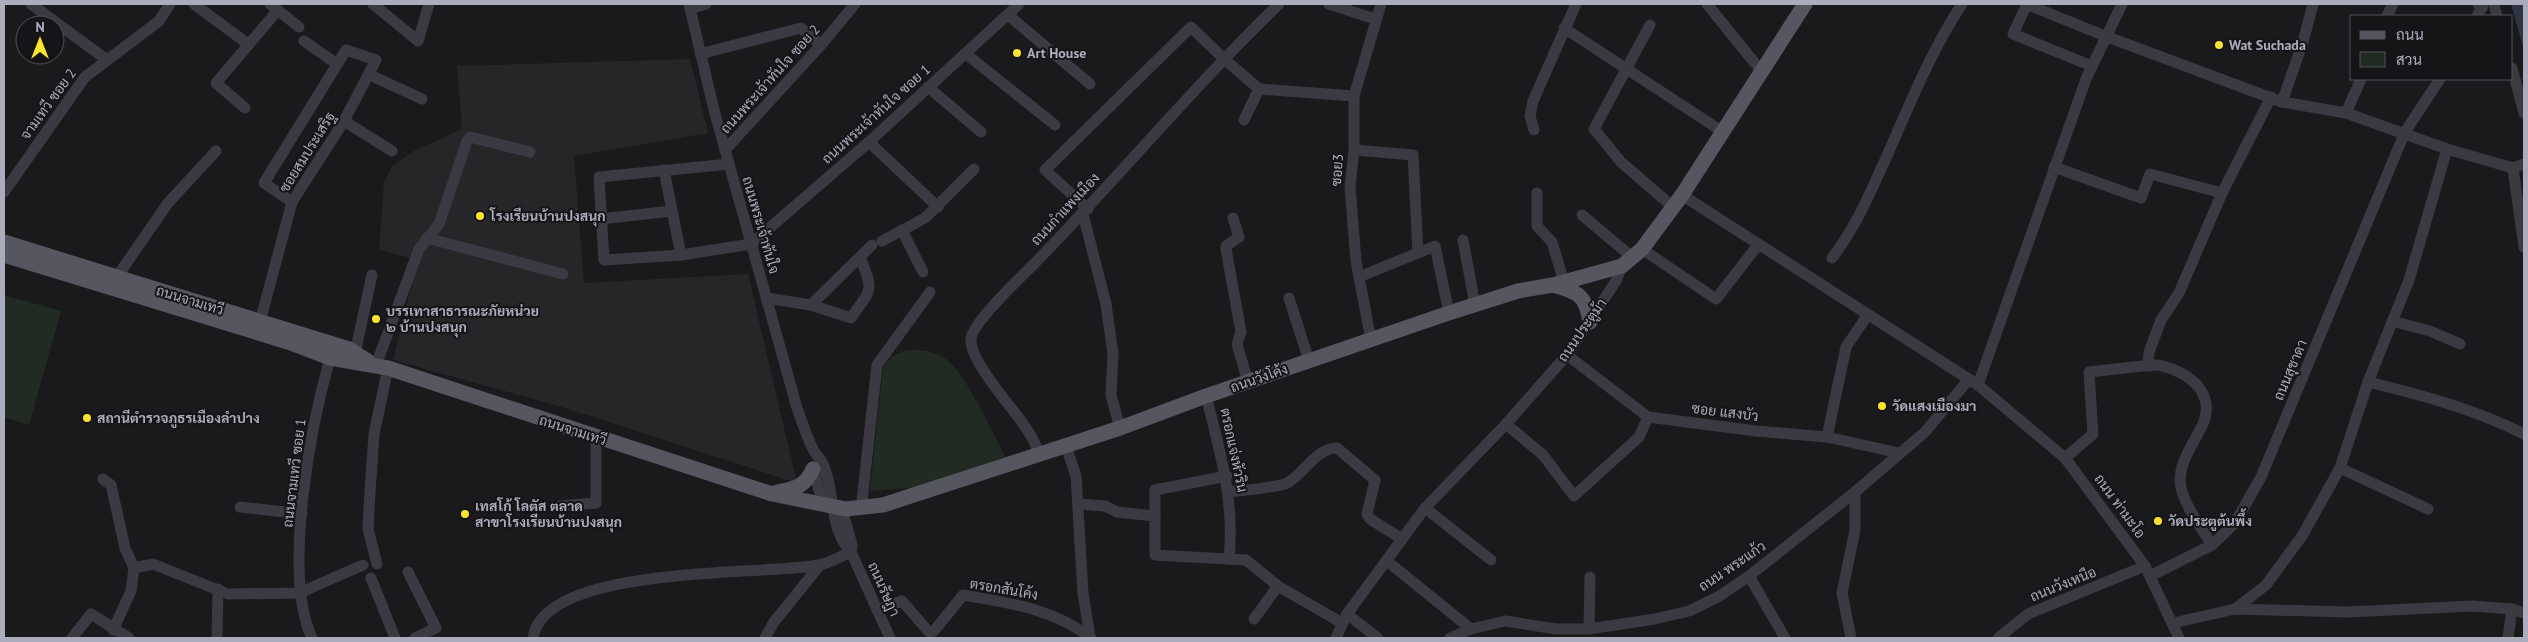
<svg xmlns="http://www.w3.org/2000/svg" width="2528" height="642" viewBox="0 0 2528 642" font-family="'PT Sans',Sarabun,sans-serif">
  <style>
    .built { fill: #262629 }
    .green { fill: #212b24 }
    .water { fill: #2e3542 }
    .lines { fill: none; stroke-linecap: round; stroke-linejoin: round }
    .minor { stroke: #3b3a42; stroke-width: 11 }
    .major { stroke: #565661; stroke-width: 15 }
    .poi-dot { fill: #fde332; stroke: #151517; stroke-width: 2 }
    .labels { text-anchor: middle; stroke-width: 4; stroke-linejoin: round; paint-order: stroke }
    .poi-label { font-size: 14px; font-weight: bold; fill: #acadbc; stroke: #151517; text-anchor: start }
    .street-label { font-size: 14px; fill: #acadbc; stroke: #151517 }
  </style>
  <rect width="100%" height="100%" fill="#1a1a1c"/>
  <polygon class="built" points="690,59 708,133 574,156 584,283 748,274 797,483 562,407 393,360 418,260 379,250 384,182 392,166 412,152 462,129 457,66"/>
  <g class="green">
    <polygon points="4,295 61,311 29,425 4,417"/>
    <path d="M907 350C918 350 930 350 941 356 964 367 992 433 1006 457L917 487 870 491 883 368 893 356Z"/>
  </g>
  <polygon class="water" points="2511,4 2524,4 2524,50"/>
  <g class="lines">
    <g class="minor">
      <polyline points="31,4 107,60"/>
      <polyline points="194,4 248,44"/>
      <polyline points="270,4 299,27"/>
      <polyline points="373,4 418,41 429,4"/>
      <path d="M689 4 714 110 797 408C802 422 807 438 814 451 817 456 821 459 823 464 836 492 828 528 851 552L890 638"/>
      <polyline points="1329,4 1375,19"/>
      <polyline points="1707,4 1762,72"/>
      <polyline points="2026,4 2105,36 2282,102 2346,113 2447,149 2513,168 2524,164"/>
      <polyline points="2027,4 2013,34 2092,66"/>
      <polyline points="2494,4 2497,16"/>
      <polyline points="690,9 706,4"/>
      <polyline points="1008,15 1090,84"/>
      <polyline points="2387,16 2393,4"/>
      <polyline points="2477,16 2483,6 2478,4"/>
      <polyline points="1650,25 1594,129 1621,162 1673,207"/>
      <polyline points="1564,28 1723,132"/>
      <polyline points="304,41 337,64"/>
      <polyline points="700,54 801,28 821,45"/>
      <polyline points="966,54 1055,125"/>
      <polyline points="2512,68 2524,113"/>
      <polyline points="370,75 422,99"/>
      <polyline points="928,87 981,132"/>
      <polyline points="2282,102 2303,42 2313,4"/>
      <polyline points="245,108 216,83 278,10"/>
      <polyline points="2346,113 2361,79"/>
      <polyline points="1244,120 1259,89"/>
      <polyline points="344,121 392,151"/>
      <polyline points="1534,130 1530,116 1533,101 1576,4"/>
      <polyline points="869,142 938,207"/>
      <polyline points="725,150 821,45 855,4"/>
      <polyline points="1354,150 1413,155 1418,253"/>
      <polyline points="729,164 599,177 604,260 681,255 751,244 869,142 1019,4"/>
      <polyline points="2054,167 2141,198 2150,174 2222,193"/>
      <polyline points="2513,168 2524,247"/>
      <polyline points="664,170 681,255"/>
      <polyline points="4,192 85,77 159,21 170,4"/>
      <polyline points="1537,193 1537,226 1552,242 1564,282"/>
      <polyline points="1682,195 1978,385 2065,458 2145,566 2179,638"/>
      <polyline points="1088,209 1045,170 1191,27 1223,58 1259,89 1354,96"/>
      <polyline points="1083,214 1106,304 1113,354 1111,395 1120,428"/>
      <polyline points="1582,215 1633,258"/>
      <polyline points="1233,218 1239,237 1226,246 1226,249 1241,332 1237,344 1248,382"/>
      <polyline points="600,219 672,211"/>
      <polyline points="902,230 923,272"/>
      <polyline points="427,238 563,274"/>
      <polyline points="1463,240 1475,305"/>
      <polyline points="882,241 925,218 974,169"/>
      <polyline points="1642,249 1716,299 1758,245"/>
      <path d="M1832 258C1856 227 1870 193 1886 158 1909 106 1931 51 1962 4"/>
      <polyline points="1359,277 1435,246 1449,313"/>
      <polyline points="116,278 168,203 216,151"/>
      <path d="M766 298 811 305 851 318C871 289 875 292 860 258"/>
      <polyline points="1289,298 1309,361"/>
      <polyline points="811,305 872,245"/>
      <polyline points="2392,321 2430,331 2460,344"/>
      <polyline points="260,322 292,202 344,121 376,60 346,50 264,183 292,202"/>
      <polyline points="1371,340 1356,261 1350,187 1354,150 1354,96 1381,4"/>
      <polyline points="355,353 372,275"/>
      <polyline points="1567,355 1648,417 1756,431 1827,437 1899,453"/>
      <polyline points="376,365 419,249 439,224 467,141 470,137 530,152"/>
      <polyline points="2148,366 2149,352 2161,320 2179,293 2222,193 2271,97"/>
      <path d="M2368 382C2422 395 2474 409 2524 434"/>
      <polyline points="1978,385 2086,79 2122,4"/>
      <path d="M1206 396C1220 451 1235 502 1229 559"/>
      <polyline points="1506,424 1543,455 1574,496 1639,437 1648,417"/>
      <polyline points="1827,437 1846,347 1867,316"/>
      <polyline points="1066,446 1076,476 1083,593 1090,637"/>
      <path d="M1040 455C1036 446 1032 436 1026 428 1014 409 969 361 971 339 972 323 1020 278 1033 265 1117 179 1193 87 1279 4"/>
      <path d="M2065 458 2093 434 2089 372C2111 370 2135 366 2157 365 2162 365 2167 368 2172 369 2196 378 2214 397 2203 424 2194 443 2176 465 2181 488 2186 508 2201 527 2212 545"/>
      <polyline points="813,467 820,494 832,507 844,516 852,545 851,552"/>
      <polyline points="2340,468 2428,509"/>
      <polyline points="1227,476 1155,490 1155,555 1246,560 1278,586 1342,623"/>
      <polyline points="103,479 111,485 125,548 134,568 131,591 113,630"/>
      <path d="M1228 492C1241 490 1277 488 1287 483 1303 475 1316 448 1337 448L1375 480 1367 514 1370 519 1402 539"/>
      <polyline points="862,501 877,365 930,292"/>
      <polyline points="1078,504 1105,506 1117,512 1155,516"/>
      <polyline points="560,506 596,503 596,438"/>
      <polyline points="240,507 302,514"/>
      <polyline points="1425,508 1491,560"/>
      <polyline points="1387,561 1471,629"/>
      <polyline points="377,564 368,529 369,507 374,434 388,368"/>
      <polyline points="134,568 153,564 228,594 299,593 363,565"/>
      <polyline points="408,572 436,628 415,638"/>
      <polyline points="1749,576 1785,638"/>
      <polyline points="2150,576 2212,545 2235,523 2261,477 2405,132 2440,79"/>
      <polyline points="371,578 395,638"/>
      <polyline points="2235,609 2266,585 2302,536 2340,468 2368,382 2409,280 2447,149"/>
      <path d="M877 610 902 601 929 632 934 631 963 595C1008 603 1053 608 1091 638"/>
      <polyline points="1347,614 1378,638"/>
      <polyline points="1254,619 1278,586"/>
      <polyline points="2173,623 2235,609 2348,612 2472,606 2512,609 2524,613"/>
      <polyline points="1589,629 1590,577"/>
      <polyline points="72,638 91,614 129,638"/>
      <polyline points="217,638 218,589"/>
      <path d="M312 638C282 575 311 425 330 358"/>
      <path d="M533 638C544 564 762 576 819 565 830 563 841 556 851 552"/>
      <polyline points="765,638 774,622 820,565"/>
      <polyline points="1336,638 1347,614 1425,508 1506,424 1567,355 1616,281 1622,266"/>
      <polyline points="1450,638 1471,629 1505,621 1556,629 1589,629 1655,619 1689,611 1718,597 1749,576 1855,492 1925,432 1969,379"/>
      <polyline points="1851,638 1842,593 1855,530 1855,492"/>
      <polyline points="1998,638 2028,614 2145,566"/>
      <polyline points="2508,638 2512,609"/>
    </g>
    <g class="major">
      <polyline points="4,242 349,349 368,361"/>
      <polyline points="4,255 291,343 330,358 388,368 772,494 846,509 883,505 1120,428 1206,396 1449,313 1518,291 1553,285 1622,266 1642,249 1682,195 1805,4"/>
      <path d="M1553 285C1578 292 1586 295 1590 322"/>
      <path d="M774 493C793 488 804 489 813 469"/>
    </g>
  </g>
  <g class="poi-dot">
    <circle cx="2219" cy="45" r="5"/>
    <circle cx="1017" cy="53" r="5"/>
    <circle cx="480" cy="216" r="5"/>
    <circle cx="376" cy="319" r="5"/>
    <circle cx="1882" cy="406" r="5"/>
    <circle cx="87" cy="418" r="5"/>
    <circle cx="465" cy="514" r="5"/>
    <circle cx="2158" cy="521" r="5"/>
  </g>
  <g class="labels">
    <g class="poi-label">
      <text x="2229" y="50">Wat Suchada</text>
      <text x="1027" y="58">Art House</text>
      <text x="490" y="221">โรงเรียนบ้านปงสนุก</text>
      <text x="386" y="316">บรรเทาสาธารณะภัยหน่วย<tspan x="386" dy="16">๒ บ้านปงสนุก</tspan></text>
      <text x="1892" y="411">วัดแสงเมืองมา</text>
      <text x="97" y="423">สถานีตำรวจภูธรเมืองลำปาง</text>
      <text x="475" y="511">เทสโก้ โลตัส ตลาด<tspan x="475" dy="16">สาขาโรงเรียนบ้านปงสนุก</tspan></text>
      <text x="2168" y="526">วัดประตูต้นพึ้ง</text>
    </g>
    <g class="street-label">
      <text transform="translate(770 79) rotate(-48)" y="5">ถนนพระเจ้าทันใจ ซอย 2</text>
      <text transform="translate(48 104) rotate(-54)" y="5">จามเทวี ซอย 2</text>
      <text transform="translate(876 114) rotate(-42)" y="5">ถนนพระเจ้าทันใจ ซอย 1</text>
      <text transform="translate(307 152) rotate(-58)" y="5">ซอยสมประเสริฐ</text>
      <text transform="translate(1337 170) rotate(-86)" y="5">ซอย3</text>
      <text transform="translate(1065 209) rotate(-47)" y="5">ถนนกำแพงเมือง</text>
      <text transform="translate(761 225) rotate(74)" y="5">ถนนพระเจ้าทันใจ</text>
      <text transform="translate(190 300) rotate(17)" y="5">ถนนจามเทวี</text>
      <text transform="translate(1582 330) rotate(-55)" y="5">ถนนประตูม้า</text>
      <text transform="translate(2290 370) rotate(-67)" y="5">ถนนสุชาดา</text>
      <text transform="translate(1259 378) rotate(-19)" y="5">ถนนวังโค้ง</text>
      <text transform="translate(1725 412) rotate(7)" y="5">ซอย แสงบัว</text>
      <text transform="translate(573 430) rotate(18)" y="5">ถนนจามเทวี</text>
      <text transform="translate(1234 450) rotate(78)" y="5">ตรอกแจ่งหัวริน</text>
      <text transform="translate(294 473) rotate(-83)" y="5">ถนนจามเทวี ซอย 1</text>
      <text transform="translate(2120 506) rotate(54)" y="5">ถนน ท่ามะโอ</text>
      <text transform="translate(1732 566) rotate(-34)" y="5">ถนน พระแก้ว</text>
      <text transform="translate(2063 584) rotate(-22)" y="5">ถนนวังเหนือ</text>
      <text transform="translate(884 589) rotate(66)" y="5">ถนนรัษฎา</text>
      <text transform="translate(1004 589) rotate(10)" y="5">ตรอกสันโค้ง</text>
    </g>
  </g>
  <rect width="2528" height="642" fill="none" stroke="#acadbc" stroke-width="10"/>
  <rect x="2350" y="15" width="162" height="65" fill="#151517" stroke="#515259"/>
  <rect x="2360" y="31" width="25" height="8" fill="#565661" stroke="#515259"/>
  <text x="2396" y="40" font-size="15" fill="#acadbc">ถนน</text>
  <rect x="2360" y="52" width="25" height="15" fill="#212b24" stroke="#515259"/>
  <text x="2396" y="65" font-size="15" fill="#acadbc">สวน</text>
  <g transform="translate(40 40)"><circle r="24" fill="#151517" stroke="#515259"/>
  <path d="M0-4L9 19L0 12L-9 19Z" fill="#fde332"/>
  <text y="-8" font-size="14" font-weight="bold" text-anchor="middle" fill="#acadbc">N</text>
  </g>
</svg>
